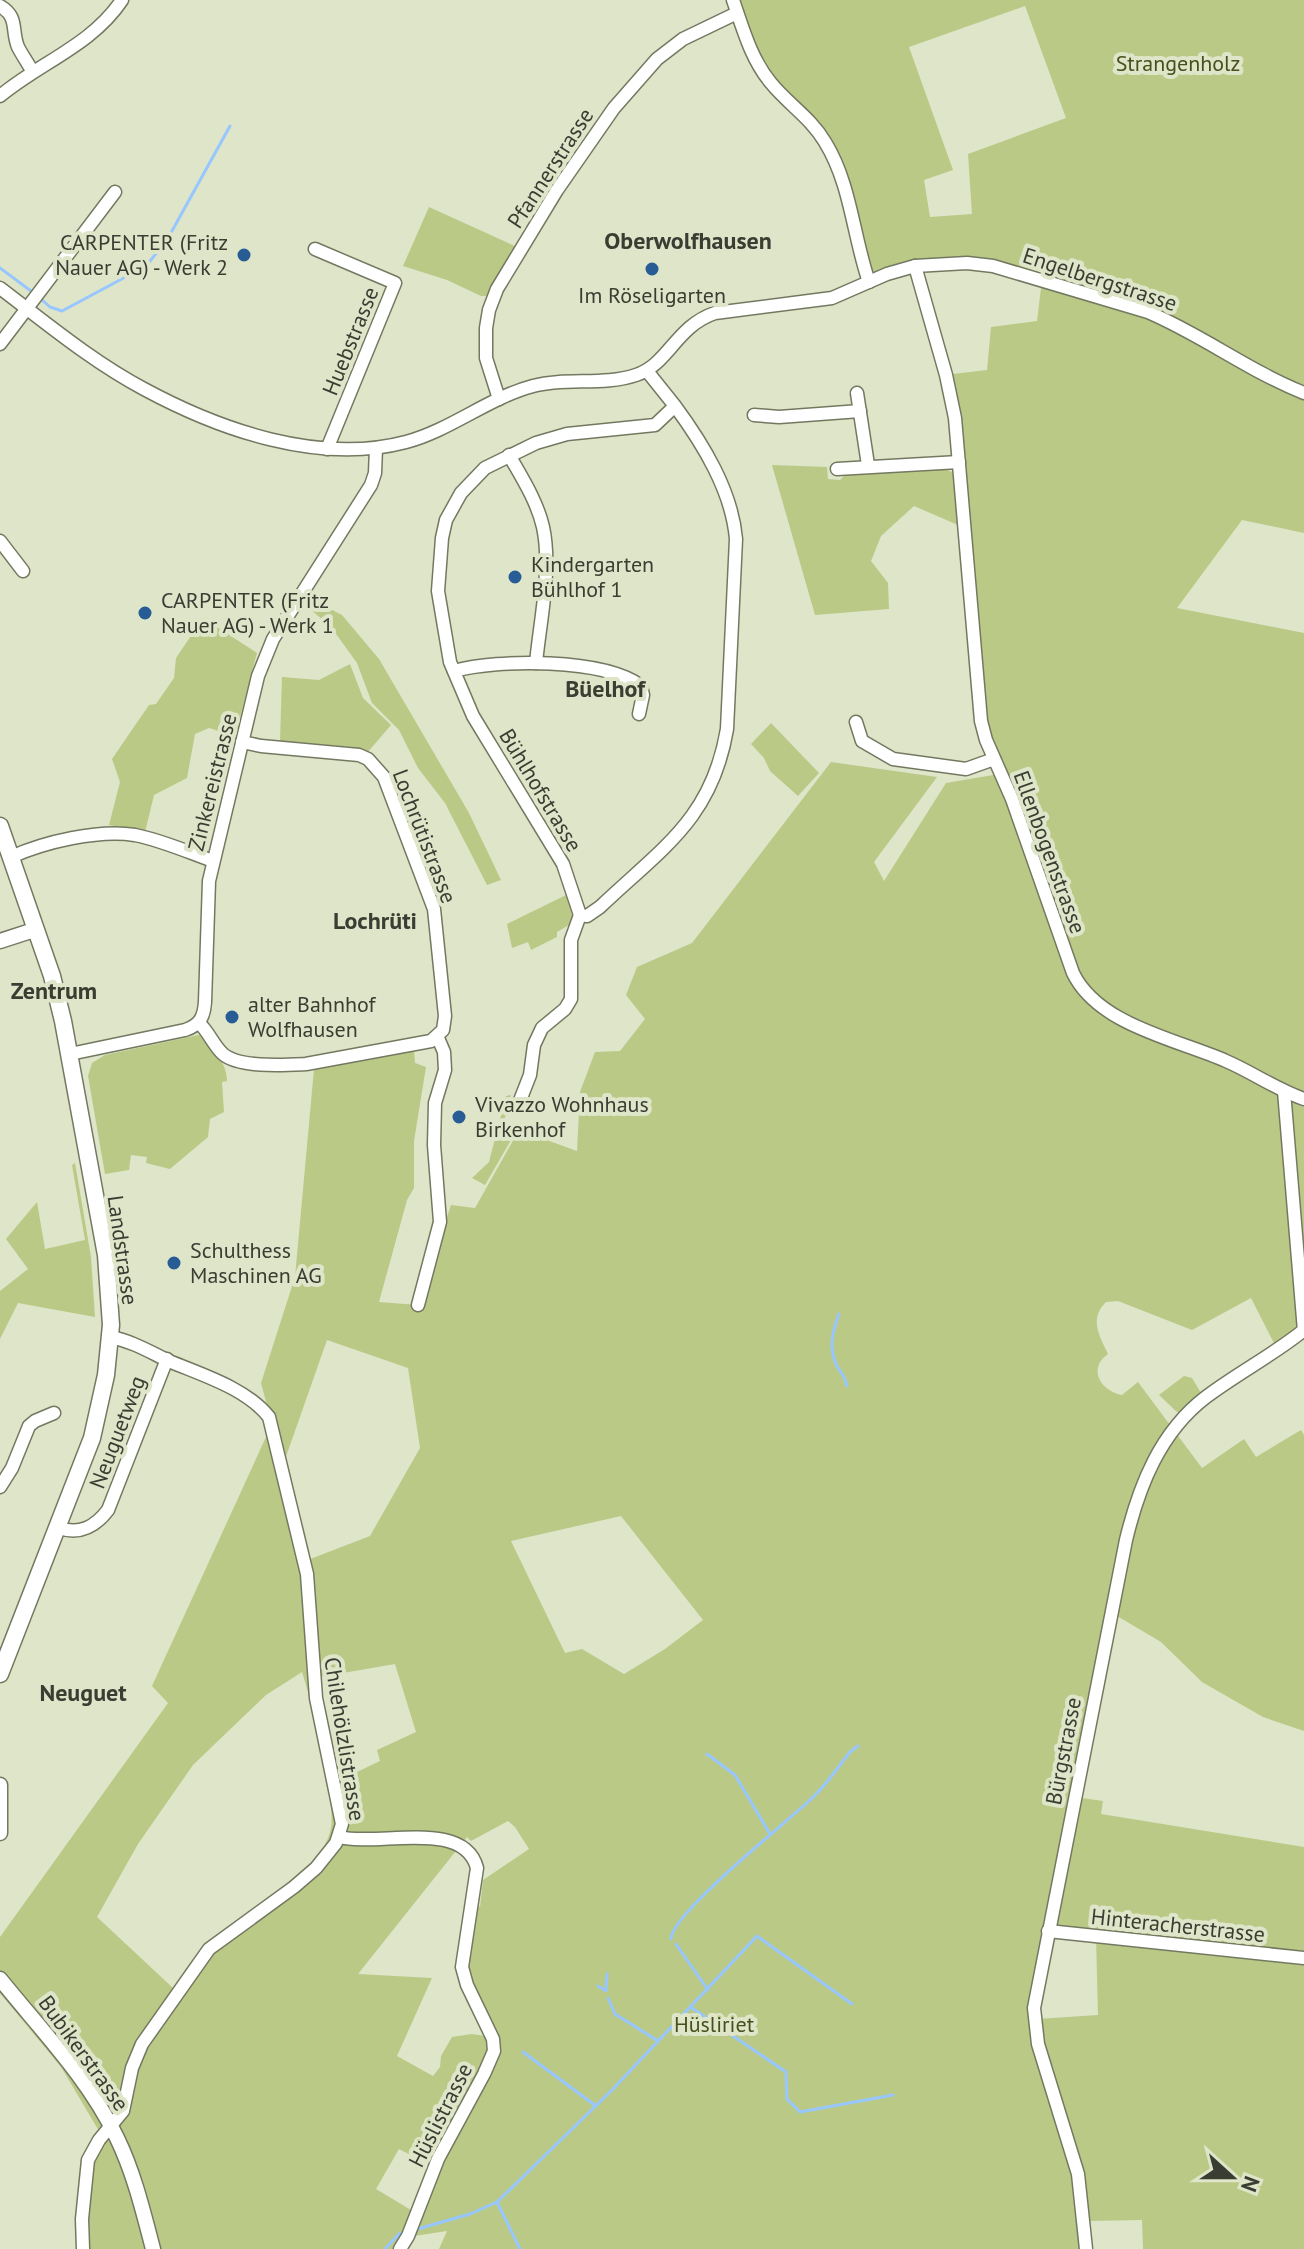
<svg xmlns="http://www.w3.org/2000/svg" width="1304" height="2249" viewBox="0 0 1304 2249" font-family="'PT Sans',sans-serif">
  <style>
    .green { fill: #bbc987; fill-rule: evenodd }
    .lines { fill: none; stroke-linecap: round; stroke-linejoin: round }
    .stream { stroke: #97c7fe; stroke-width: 3 }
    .minor-casing { stroke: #737960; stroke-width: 15 }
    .tertiary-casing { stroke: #737960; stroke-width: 17 }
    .secondary-casing { stroke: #737960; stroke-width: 19 }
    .minor { stroke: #fff; stroke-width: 12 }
    .tertiary { stroke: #fff; stroke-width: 14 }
    .secondary { stroke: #fff; stroke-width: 16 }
    .poi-dot { fill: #275c95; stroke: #dee5c9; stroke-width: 3 }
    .labels { text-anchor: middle; stroke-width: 8; stroke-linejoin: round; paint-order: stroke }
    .park-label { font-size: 22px; fill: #47501d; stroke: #dee5c9 }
    .street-label { font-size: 22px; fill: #3a3d32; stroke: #dee5c9 }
    .poi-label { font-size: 22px; fill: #3a3d32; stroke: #dee5c9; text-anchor: start }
    .neighbourhood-label { font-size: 24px; font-weight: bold; fill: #3a3d32; stroke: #dee5c9 }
  </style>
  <rect width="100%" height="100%" fill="#dee5c9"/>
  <g class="green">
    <path d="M733 0H1304V533L1242 520 1177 608 1304 633V1330L1278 1351 1251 1298 1192 1330 1118 1301 1106 1302C1089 1319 1099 1335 1108 1354 1087 1369 1101 1391 1122 1395L1138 1382 1202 1468 1244 1439 1256 1457 1301 1430 1304 1435V1731L1263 1717 1202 1682 1161 1642 1112 1613 1075 1797 1103 1801 1101 1814 1304 1847V2249H1143L1142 2220 1088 2221 1082 2170 1037 2019 1098 2015 1096 1937 1048 1931 1034 2008 1065 2127 1086 2249H439L447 2231 414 2236 400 2249H83L84 2192 102 2136 61 2067 0 1993V1937L168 1703 152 1686 272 1424 261 1383 295 1277 314 1069 414 1050 415 1063 426 1067 414 1141V1188L407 1200 379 1302 418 1305 451 1205 475 1208 519 1130 577 1151 580 1092 595 1052 620 1051 645 1019 626 995 637 967 692 943 831 762 937 777 874 862 884 881 946 783 1005 773C975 708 975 634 971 563 967 499 962 437 953 374L987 370 991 327 1037 321 1042 280 946 263 869 282 831 152 773 85ZM1025 6 1066 118 968 154 972 214 930 217 924 180 953 170 909 47ZM327 1340 408 1368 420 1448 370 1536 305 1561 282 1468ZM621 1516 703 1620 665 1649 624 1674 582 1649 565 1653 511 1541ZM395 1664 416 1732 377 1750 380 1761 336 1782 314 1678ZM302 1672C311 1699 336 1804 331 1828 322 1876 245 1910 211 1940 196 1953 184 1971 173 1988L97 1917 138 1844 193 1765 266 1695ZM508 1821 515 1827 529 1849 483 1880 480 1907 473 1901 465 1979 485 2036 472 2034 452 2037 441 2056 440 2067 433 2076 397 2056 432 1978 358 1974 467 1837 471 1841ZM399 2149 426 2163 437 2159 416 2213 376 2189Z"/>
    <polygon points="429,207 517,247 489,296 481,296 447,280 403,266"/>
    <polygon points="772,465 827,467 828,479 840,480 849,471 942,468 952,472 956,481 958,525 914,506 881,536 871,561 888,583 889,609 815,615"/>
    <polygon points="311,599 342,615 379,659 469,813 501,880 487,885 445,803 418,768 399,730 372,703 357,663 331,627 310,609"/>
    <polygon points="203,618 257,653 235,736 209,728 195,734 187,778 154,795 145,832 109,825 120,782 112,759 149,705 156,704 174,678 176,658"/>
    <polygon points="350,664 363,698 391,725 367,753 353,747 280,741 282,677 319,680"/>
    <polygon points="771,723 819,773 798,796 770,771 764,758 751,744"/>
    <polygon points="566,895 574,922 557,932 557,937 531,950 528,942 512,948 507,924"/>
    <path d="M198 1035H202C213 1051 227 1062 227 1081L222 1082 224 1112 210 1119 208 1137 170 1169 146 1163 147 1157 131 1155 129 1170 105 1174 88 1076 92 1063 105 1055Z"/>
    <polygon points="511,1095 503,1125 515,1133 485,1185 472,1178 489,1162 506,1096"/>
    <polygon points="75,1163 91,1257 95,1317 18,1303 0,1339 0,1291 28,1269 6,1239 37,1202 45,1249 85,1240 72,1165"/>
    <polygon points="1184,1376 1192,1378 1201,1393 1182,1412 1177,1412 1159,1395"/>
  </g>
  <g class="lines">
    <g class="stream">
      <polyline points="0,268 35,294"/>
      <polyline points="41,299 50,307 62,311 146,266 167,240 230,126"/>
      <path d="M839 1314C832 1333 828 1349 838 1368 843 1375 845 1378 847 1386"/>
      <polyline points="707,1754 735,1775 770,1834"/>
      <path d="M671 1939C670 1915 788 1821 810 1800 826 1786 837 1768 850 1752L858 1746"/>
      <polyline points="676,1944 708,1990"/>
      <polyline points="598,1986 606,1991 607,1974"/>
      <polyline points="608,1998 615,2014 658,2041"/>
      <polyline points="692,2008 786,2072 787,2099 800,2112 893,2095"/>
      <polyline points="523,2052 596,2106"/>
      <polyline points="497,2202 520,2249"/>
      <polyline points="414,2230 470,2214 497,2202 612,2090 757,1936 852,2004"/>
      <polyline points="385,2249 399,2234 406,2232"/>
    </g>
    <g class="minor-casing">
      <g id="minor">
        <path d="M733 0C743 29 751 59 771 83 788 104 811 118 825 142 851 184 853 236 869 282"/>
        <path d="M0 6C19 17 11 30 18 47 22 55 28 63 32 71"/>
        <path d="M0 96C41 62 92 45 122 0"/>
        <polyline points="315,249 395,283 327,449"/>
        <path d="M915 266 946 375 955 418 981 721 986 740 1012 799 1073 973C1098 1025 1176 1039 1226 1061 1252 1072 1277 1090 1304 1099"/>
        <path d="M0 288C46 323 93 362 144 389 220 430 319 465 406 442 451 430 488 398 533 386 566 377 603 386 636 375 668 365 676 326 715 313L832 298 887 274 915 266 967 263 993 266 1148 312C1202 335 1249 371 1304 393"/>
        <polyline points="0,344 115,192"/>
        <path d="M647 371 675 406 655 425 567 434 536 443 485 468 461 493 446 520 442 538 438 591 450 662 473 716 563 864 580 915 587 916 600 907C662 848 712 819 727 729L736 539C732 491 703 444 675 406"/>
        <polyline points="857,393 868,465"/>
        <polyline points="499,399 486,358 486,328 489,310 497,289 557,190 614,108 657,59 683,39 737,13"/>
        <polyline points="754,415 779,417 860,411"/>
        <path d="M509 455C522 478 537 501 543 527 552 568 540 621 536 663"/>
        <polyline points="837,469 959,462"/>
        <polyline points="0,541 23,571"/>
        <path d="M454 671C498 659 603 658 641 686L643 695 639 714"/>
        <polyline points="856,722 862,741 893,759 966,769 994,759"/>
        <path d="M11 857C44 842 99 829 135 835 161 840 188 852 213 861"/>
        <path d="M199 1023C209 1032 213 1045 223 1054 239 1068 285 1065 306 1064L431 1041 443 1030 445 1016 434 909 384 777 368 759 359 755 261 746 242 742"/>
        <path d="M70 1054 185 1030C200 1025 204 1017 205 1002L209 881 258 676 273 639 371 485 375 473 376 448"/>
        <polyline points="1284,1091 1304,1331"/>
        <polyline points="519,1103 530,1075 534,1045 542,1028 565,1009 571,999 571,940 580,915"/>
        <polyline points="418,1305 440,1222 434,1145 435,1103 445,1070 444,1052 438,1038"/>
        <polyline points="0,1487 12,1468 29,1426 35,1421 54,1413"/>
        <path d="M59 1528C80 1535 95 1527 108 1510L167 1359"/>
        <path d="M339 1837C378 1847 464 1818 477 1868L462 1967 467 1985 493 2039 494 2051 484 2074 438 2159 408 2236 400 2249"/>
        <polyline points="1048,1931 1304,1958"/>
        <path d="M83 2249 82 2219 88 2160 99 2140 123 2111 132 2068 142 2044 209 1949 294 1887 316 1868 336 1843 342 1824 316 1698 307 1574 269 1417C246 1388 202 1375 169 1361 150 1352 132 1341 110 1337"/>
        <path d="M1086 2249 1078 2174 1038 2044 1034 2008 1126 1540C1139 1486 1160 1432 1206 1397 1238 1373 1273 1355 1304 1330"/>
      </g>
    </g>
    <g class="tertiary-casing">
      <g id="tertiary">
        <polyline points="0,941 34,930"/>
        <polyline points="0,1785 0,1833"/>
        <path d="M0 1979C41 2030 89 2079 117 2138 134 2173 143 2211 153 2249"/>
      </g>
    </g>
    <g class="secondary-casing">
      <polyline id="secondary" points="0,826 52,976 63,1021 106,1255 111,1325 106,1375 92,1438 0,1674"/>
    </g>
    <use href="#minor" class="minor"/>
    <use href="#tertiary" class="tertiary"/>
    <use href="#secondary" class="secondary"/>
  </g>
  <g class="poi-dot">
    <circle cx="244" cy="255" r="8"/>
    <circle cx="652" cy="269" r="8"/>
    <circle cx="515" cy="577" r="8"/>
    <circle cx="145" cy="613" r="8"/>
    <circle cx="232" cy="1017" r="8"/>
    <circle cx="459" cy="1117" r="8"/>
    <circle cx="174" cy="1263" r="8"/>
  </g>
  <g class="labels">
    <g class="park-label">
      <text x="1178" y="71">Strangenholz</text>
      <text x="714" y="2032">Hüsliriet</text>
    </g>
    <g class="street-label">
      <text transform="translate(550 168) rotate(-57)" y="8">Pfannerstrasse</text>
      <text transform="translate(1100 279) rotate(18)" y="8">Engelbergstrasse</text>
      <text transform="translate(350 341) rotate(-68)" y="8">Huebstrasse</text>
      <text transform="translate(212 782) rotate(-76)" y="8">Zinkereistrasse</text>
      <text transform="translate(541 790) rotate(59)" y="8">Bühlhofstrasse</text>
      <text transform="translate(425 836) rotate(69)" y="8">Lochrütistrasse</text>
      <text transform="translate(1050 852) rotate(70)" y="8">Ellenbogenstrasse</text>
      <text transform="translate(123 1250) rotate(82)" y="8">Landstrasse</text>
      <text transform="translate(117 1432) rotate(-69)" y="8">Neuguetweg</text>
      <text transform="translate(345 1739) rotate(81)" y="8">Chilehölzlistrasse</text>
      <text transform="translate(1063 1751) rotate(-79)" y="8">Bürgstrasse</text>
      <text transform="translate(1178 1925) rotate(6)" y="8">Hinteracherstrasse</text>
      <text transform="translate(84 2053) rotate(54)" y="8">Bubikerstrasse</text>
      <text transform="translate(440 2115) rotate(-63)" y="8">Hüslistrasse</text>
    </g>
    <g class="poi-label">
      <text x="228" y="250" text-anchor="end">CARPENTER (Fritz<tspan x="228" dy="25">Nauer AG) - Werk 2</tspan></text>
      <text x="652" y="303" text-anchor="middle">Im Röseligarten</text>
      <text x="531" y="572">Kindergarten<tspan x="531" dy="25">Bühlhof 1</tspan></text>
      <text x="161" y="608">CARPENTER (Fritz<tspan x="161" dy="25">Nauer AG) - Werk 1</tspan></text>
      <text x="248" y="1012">alter Bahnhof<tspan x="248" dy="25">Wolfhausen</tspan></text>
      <text x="475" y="1112">Vivazzo Wohnhaus<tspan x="475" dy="25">Birkenhof</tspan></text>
      <text x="190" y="1258">Schulthess<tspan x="190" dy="25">Maschinen AG</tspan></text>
    </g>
    <g class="neighbourhood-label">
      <text x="688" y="249">Oberwolfhausen</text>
      <text x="605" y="697">Büelhof</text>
      <text x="375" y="929">Lochrüti</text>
      <text x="54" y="999">Zentrum</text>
      <text x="83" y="1701">Neuguet</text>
    </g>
  </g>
  <g transform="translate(1232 2177) rotate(111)" stroke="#dee5c9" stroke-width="6" paint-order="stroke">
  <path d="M0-6L14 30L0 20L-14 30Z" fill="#3a3d32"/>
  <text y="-12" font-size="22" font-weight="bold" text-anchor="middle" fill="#3a3d32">N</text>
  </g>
</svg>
